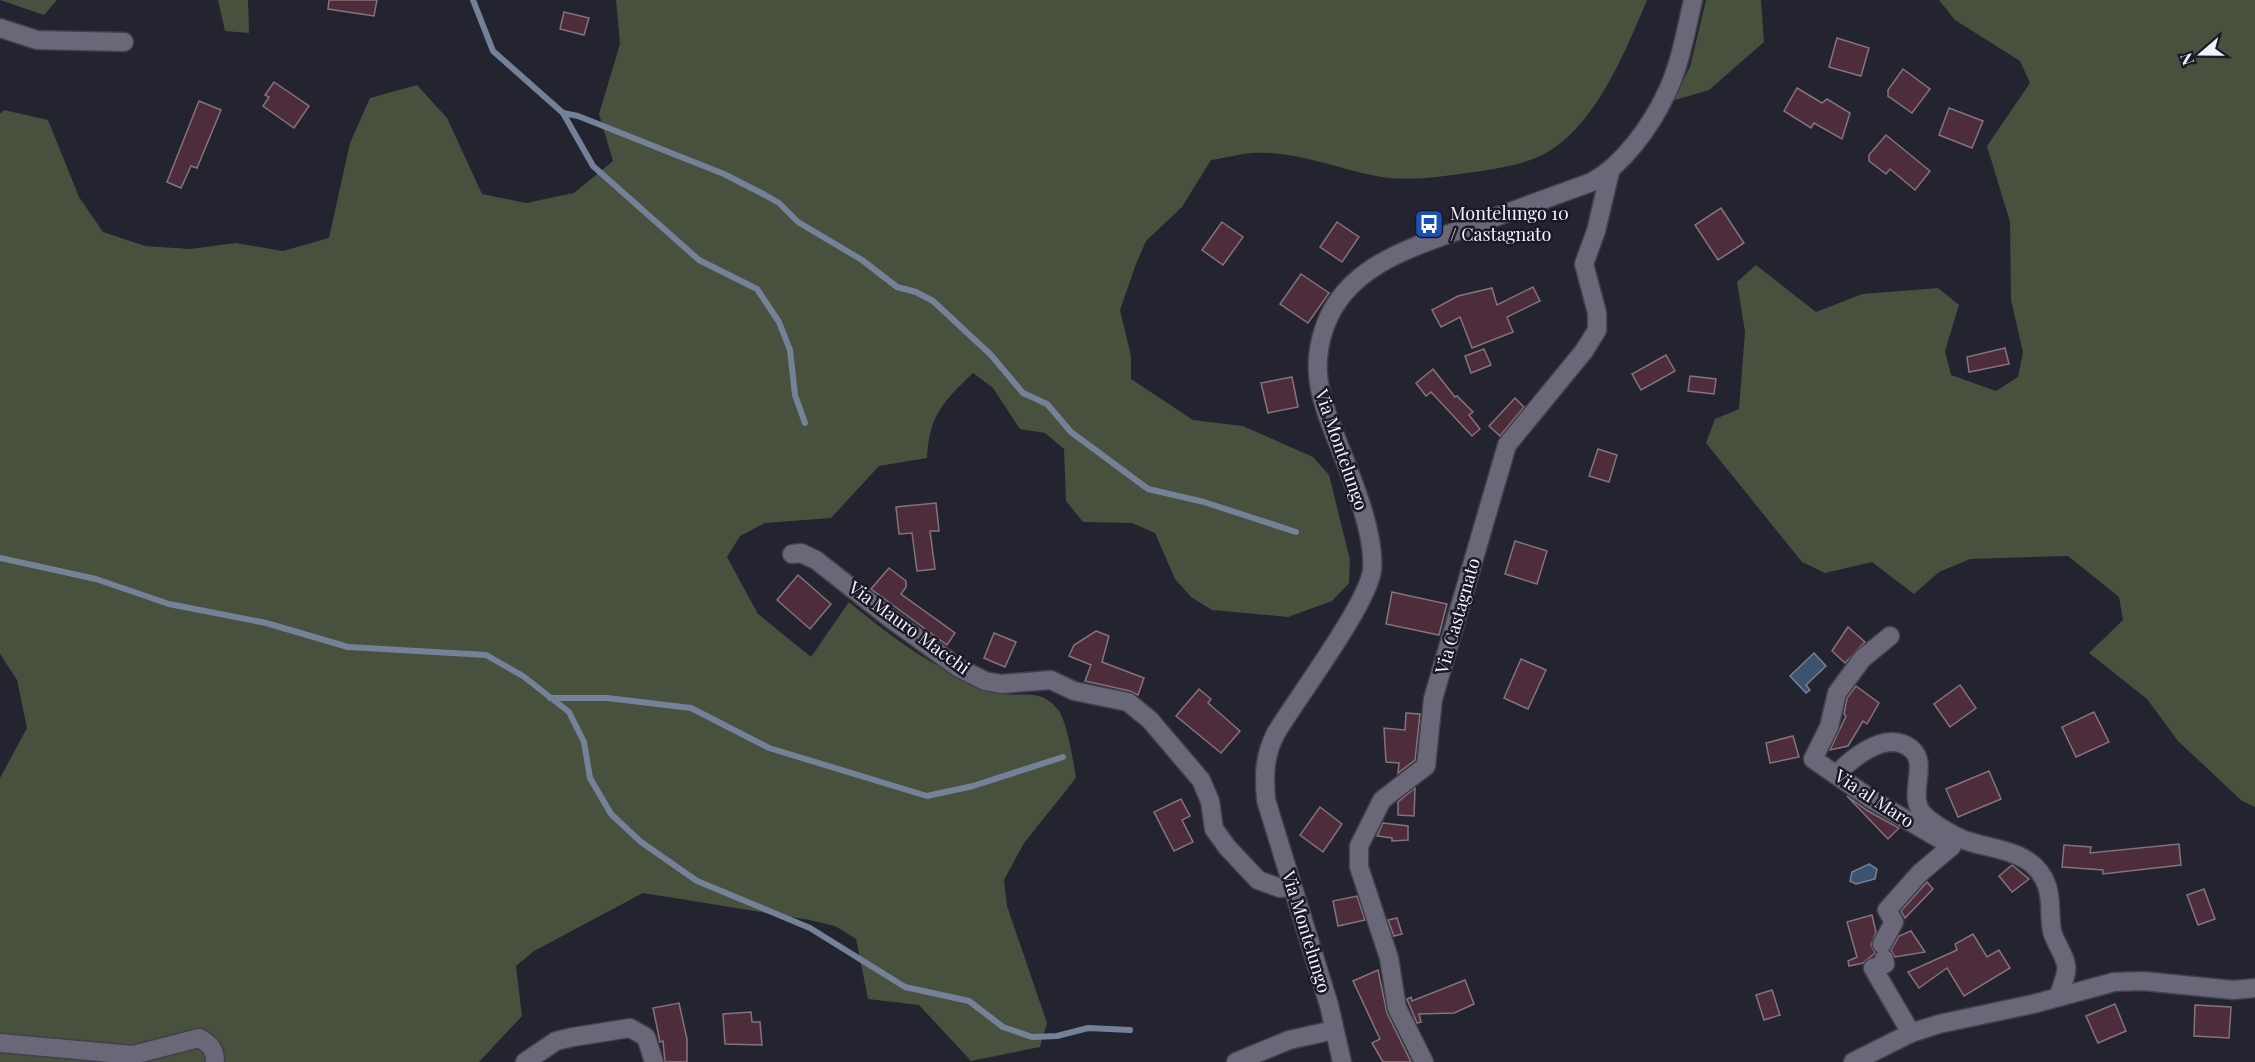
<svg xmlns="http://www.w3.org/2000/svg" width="2255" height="1062" viewBox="0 0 2255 1062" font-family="'Playfair Display',serif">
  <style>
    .green { fill: #48513e }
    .water { fill: #3d526e; stroke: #748299; stroke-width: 1.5 }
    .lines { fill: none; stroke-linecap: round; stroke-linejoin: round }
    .stream { stroke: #748299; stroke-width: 6 }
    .building { fill: #4d2c3c; stroke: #85737b; stroke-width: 1.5 }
    .minor-casing { stroke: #403f4a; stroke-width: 21 }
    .minor { stroke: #6a6878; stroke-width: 18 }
    .labels { text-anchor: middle; stroke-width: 5; stroke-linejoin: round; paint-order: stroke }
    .poi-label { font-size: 18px; fill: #f3f2fc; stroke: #1b1926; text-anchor: start }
    .street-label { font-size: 18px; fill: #f3f2fc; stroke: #1b1926 }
  </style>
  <rect width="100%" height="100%" fill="#242330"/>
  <g class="green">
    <polygon points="0,0 57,0 44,15"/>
    <polygon points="218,0 248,0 249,33 225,31"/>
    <path d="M616 0H1647C1626 50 1596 125 1546 153 1522 166 1493 169 1467 173 1437 177 1406 182 1376 176 1336 168 1294 150 1252 153 1238 154 1225 158 1211 160L1182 207 1146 241 1136 264 1120 310 1131 356V379L1193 420 1243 426 1313 457 1329 475 1350 560 1349 583 1332 601 1288 617 1212 610 1191 597 1175 579 1155 533 1132 523 1083 522 1066 501 1064 449 1045 433 1020 429 993 388 973 373C944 401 929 415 927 458L879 466 831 518 765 523 740 536 727 557 758 614 811 657 849 602C896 641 935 669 992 691 1017 701 1039 684 1059 711 1067 723 1074 763 1076 778L1024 843 1004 880 1007 906 1047 1023 1040 1047 971 1061 919 1005 868 999 856 939 835 926 810 920 643 893 534 951 516 966 522 1016 479 1062H0V778L27 728 17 680 0 654V114L4 110 48 120 79 197 103 232 145 246 190 249 236 243 283 251 329 238 350 143 370 98 417 85 447 118 482 194 526 203 574 193 613 161 599 114 620 44Z"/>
    <polygon points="1706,0 1761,0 1764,42 1709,90 1672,101 1690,67"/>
    <polygon points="1939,0 2255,0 2255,807 2242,801 2178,741 2147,699 2089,653 2123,620 2119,597 2068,556 1970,559 1939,572 1914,594 1872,562 1825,573 1802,562 1706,443 1715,419 1739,409 1745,332 1737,282 1756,265 1816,312 1862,294 1938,288 1959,305 1945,351 1951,375 1996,391 2018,377 2023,352 2011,300 2010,222 1987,146 2030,83 2020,61 1955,20"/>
  </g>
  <g class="water">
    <polygon points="1814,653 1826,666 1806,685 1810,690 1806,693 1790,676"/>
    <polygon points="1869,864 1877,869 1875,879 1856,884 1850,881 1852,872"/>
  </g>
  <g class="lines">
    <g class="stream">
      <polyline points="473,0 493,51 563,113 593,166 699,260 757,289 779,322 790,350 795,395 805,423"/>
      <polyline points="563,113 578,116 724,174 765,195 779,203 798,222 862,260 897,287 916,292 933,301 991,355 1023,393 1047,404 1071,432 1148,489 1204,502 1296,532"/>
      <polyline points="0,558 96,579 169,604 266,623 348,647 486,655 523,676 569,712 584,742 590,778 611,814 641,842 697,881 810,928 905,987 969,1001 1003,1027 1032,1037 1057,1036 1088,1028 1130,1030"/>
      <polyline points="550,698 607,698 691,708 769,748 927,796 973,786 1063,757"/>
    </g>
  </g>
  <g class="building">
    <polygon points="329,0 377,0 374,16 328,9"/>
    <polygon points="564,12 589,18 584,35 560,29"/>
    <polygon points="1837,38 1869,48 1861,76 1829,67"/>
    <polygon points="1903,69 1930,89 1912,113 1888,96 1888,90"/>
    <polygon points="274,82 309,106 294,128 263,106 269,97 265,95"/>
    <polygon points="1797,88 1822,103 1827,99 1850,113 1842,139 1814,123 1811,128 1784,111"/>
    <polygon points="199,101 221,110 197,168 191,166 181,188 167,182"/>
    <polygon points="1949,108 1983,121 1972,148 1939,135"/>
    <polygon points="1886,135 1930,171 1915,190 1890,169 1886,174 1869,161 1869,155"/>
    <polygon points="1721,208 1744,243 1718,260 1695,225"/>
    <polygon points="1222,222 1243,237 1223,265 1202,250"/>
    <polygon points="1337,222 1359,237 1342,262 1320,247"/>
    <polygon points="1301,274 1329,293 1308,323 1280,304"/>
    <polygon points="1533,287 1540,301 1507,317 1513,332 1472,348 1460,317 1441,327 1432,310 1458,296 1492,288 1497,305"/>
    <polygon points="2005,348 2009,364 1969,372 1967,357"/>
    <polygon points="1484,349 1491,365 1471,373 1465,356"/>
    <polygon points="1666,355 1675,371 1641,390 1632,374"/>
    <polygon points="1433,369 1455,397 1457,396 1473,412 1469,415 1480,429 1472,436 1431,392 1426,396 1416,383"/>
    <polygon points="1690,376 1716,379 1714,394 1688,391"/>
    <polygon points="1292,377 1298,407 1268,413 1261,383"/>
    <polygon points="1515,398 1524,407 1500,436 1489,426"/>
    <polygon points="1598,449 1617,455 1609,482 1589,476"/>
    <polygon points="936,503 939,531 930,531 935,569 917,571 912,533 899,534 896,507"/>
    <polygon points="1515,541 1547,551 1537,584 1505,574"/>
    <polygon points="889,568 906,581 906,587 901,594 955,633 947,645 871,589"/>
    <polygon points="798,575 831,604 810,629 777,600"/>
    <polygon points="1392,592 1447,604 1439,635 1386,624"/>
    <polygon points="1848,627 1865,642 1845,663 1832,651"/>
    <polygon points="1096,631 1109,636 1102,662 1144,678 1138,695 1130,691 1085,681 1091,665 1069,656 1074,645"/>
    <polygon points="994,633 1016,642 1005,667 984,658"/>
    <polygon points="1521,659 1546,670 1528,709 1504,698"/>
    <polygon points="1960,685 1976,708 1950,727 1934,704"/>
    <polygon points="1856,686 1879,703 1867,724 1863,721 1848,746 1830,750 1846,716 1844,714 1847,698"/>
    <polygon points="1199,689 1211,699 1208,703 1240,731 1221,753 1176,716"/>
    <polygon points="2094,712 2109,742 2076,757 2062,727"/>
    <polygon points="1406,713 1420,714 1415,760 1398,773 1399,763 1386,762 1384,728 1405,730"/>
    <polygon points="1793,736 1799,757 1770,763 1766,743"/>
    <polygon points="1989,771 2001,799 1958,817 1946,789"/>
    <polygon points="1415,788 1414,816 1398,815 1398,802"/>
    <polygon points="1847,796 1868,811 1899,828 1888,839"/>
    <polygon points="1181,799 1190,816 1182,820 1193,842 1174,851 1154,812"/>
    <polygon points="1320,807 1342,824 1323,852 1300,835"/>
    <polygon points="1383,823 1408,826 1408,840 1392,841 1392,838 1377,836"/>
    <polygon points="2179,844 2181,865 2103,874 2103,870 2062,867 2064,845 2091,847 2090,853"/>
    <polygon points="2012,865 2029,879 2012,892 1999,876"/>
    <polygon points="1927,882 1933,889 1905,918 1901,911"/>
    <polygon points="2204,889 2215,919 2198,925 2187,895"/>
    <polygon points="1357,896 1365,920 1338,926 1333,901"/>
    <polygon points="1872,915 1876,932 1871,945 1875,953 1863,963 1849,966 1848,961 1857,957 1847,922"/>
    <polygon points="1397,918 1402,934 1394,936 1388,920"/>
    <polygon points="1911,931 1925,952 1895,957 1891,950 1899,936"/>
    <polygon points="1973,934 1987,957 1999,950 2010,968 1964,996 1947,968 1919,988 1908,972 1957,950 1955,944"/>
    <polygon points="1378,970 1387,1013 1411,1062 1383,1062 1372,1043 1380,1039 1353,981"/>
    <polygon points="1465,980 1474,1004 1454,1013 1419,1014 1421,1022 1417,1023 1407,999 1411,997 1412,1001"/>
    <polygon points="1772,990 1780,1015 1764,1020 1756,995"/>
    <polygon points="679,1003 687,1039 687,1062 665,1062 663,1041 660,1042 653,1008"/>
    <polygon points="2115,1004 2126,1031 2098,1043 2086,1016"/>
    <polygon points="2195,1005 2231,1007 2229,1038 2194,1036"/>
    <polygon points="751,1012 752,1022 760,1022 762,1045 725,1044 723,1014"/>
  </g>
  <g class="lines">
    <g class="minor-casing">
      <g id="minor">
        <polyline points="0,28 37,40 124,42"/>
        <polyline points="792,554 801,553 816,560 891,619 959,668 985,681 1001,684 1051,680 1074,691 1128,702 1150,720 1201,780 1210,801 1214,829 1227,847 1258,880 1280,888 1292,887"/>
        <path d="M1836 775C1851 759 1880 735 1903 744 1937 758 1902 795 1925 816 1935 825 1952 835 1964 840 1995 851 2034 849 2047 886 2052 901 2049 916 2052 931 2055 943 2064 953 2066 965 2068 973 2061 987 2059 995"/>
        <polyline points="1882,944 1894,922 1887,910 1920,873 1952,846 1874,801 1813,759 1829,727 1837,693 1862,659 1890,636"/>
        <polyline points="1884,959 1885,964 1873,968 1911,1033"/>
        <path d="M0 1043 133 1055 199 1038C210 1044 215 1049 215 1062"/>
        <polyline points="525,1062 556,1041 573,1037 630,1028 646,1037 654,1062"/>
        <polyline points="1236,1062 1289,1040 1334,1030"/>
        <path d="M1342 1062 1329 1005 1266 800C1264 775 1264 756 1276 733 1297 698 1368 604 1372 570 1376 526 1342 457 1327 414 1316 383 1314 357 1325 326 1347 265 1413 247 1468 227 1510 212 1551 197 1592 182 1623 165 1651 126 1666 94 1680 66 1686 30 1693 0"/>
        <polyline points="1424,1062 1397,1008 1389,958 1359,867 1359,846 1382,800 1426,766 1433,699 1507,445 1584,351 1597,330 1597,313 1584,264 1596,231 1610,172"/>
        <polyline points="1853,1062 1911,1033 1939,1024 2033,1004 2114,982 2143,981 2233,990 2255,988"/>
      </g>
    </g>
    <use href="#minor" class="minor"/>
  </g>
  <defs>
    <g id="bus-square" transform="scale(1.5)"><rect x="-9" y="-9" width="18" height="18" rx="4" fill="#1a4fb4" stroke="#1b1926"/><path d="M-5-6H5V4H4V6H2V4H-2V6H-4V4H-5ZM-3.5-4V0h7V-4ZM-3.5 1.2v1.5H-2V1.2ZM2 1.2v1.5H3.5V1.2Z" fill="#fff"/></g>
  </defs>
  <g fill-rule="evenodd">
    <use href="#bus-square" x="1429" y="224"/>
  </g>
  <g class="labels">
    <g class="poi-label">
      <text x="1450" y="220">Montelungo 10<tspan x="1450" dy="21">/ Castagnato</tspan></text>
    </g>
    <g class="street-label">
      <text transform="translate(1341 450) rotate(71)" y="6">Via Montelungo</text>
      <text transform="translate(1458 616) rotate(-74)" y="6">Via Castagnato</text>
      <text transform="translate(909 628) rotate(36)" y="6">Via Mauro Macchi</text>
      <text transform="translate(1874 799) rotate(33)" y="6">Via al Maro</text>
      <text transform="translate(1306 932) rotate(73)" y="6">Via Montelungo</text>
    </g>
  </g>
  <g transform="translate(2201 54) rotate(250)" stroke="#1b1926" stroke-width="4.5" paint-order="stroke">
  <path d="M0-4.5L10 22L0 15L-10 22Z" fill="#f3f2fc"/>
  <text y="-9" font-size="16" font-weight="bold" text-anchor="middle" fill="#f3f2fc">N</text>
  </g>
</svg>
